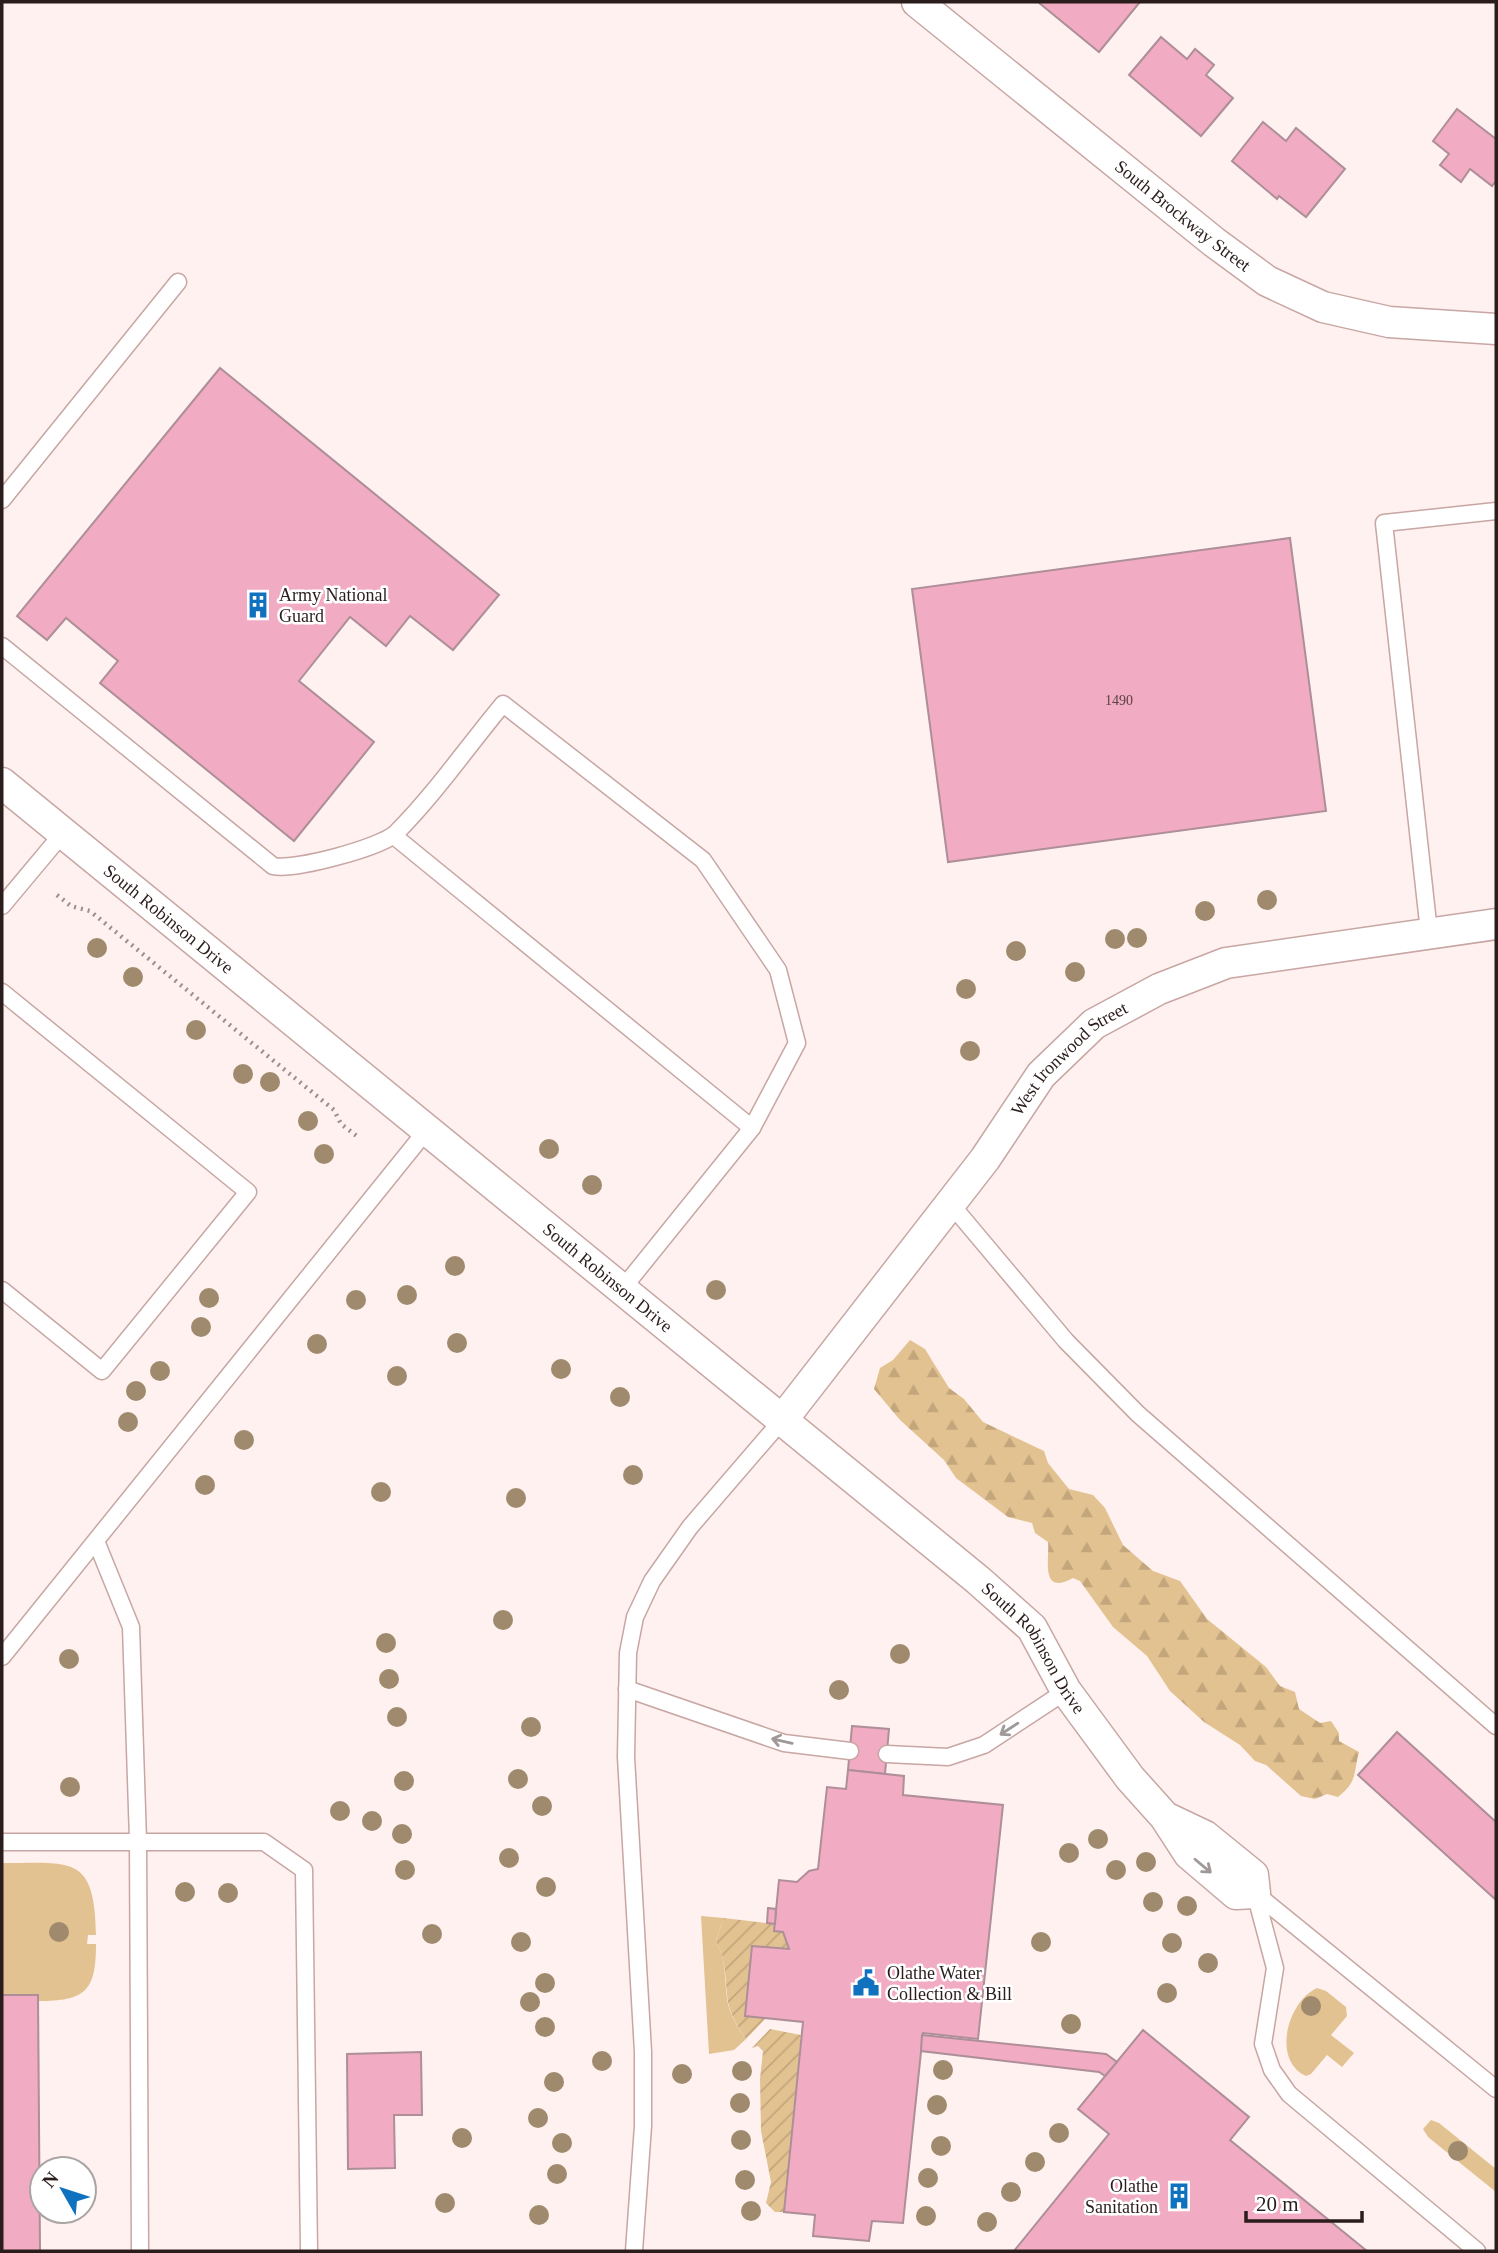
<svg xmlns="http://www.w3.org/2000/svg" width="1498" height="2253" viewBox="0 0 1498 2253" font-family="Georgia,serif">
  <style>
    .grass { fill: #e3c291 }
    .forest { fill: url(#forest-firs) }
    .garden { fill: url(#garden-furrows) }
    .building { fill: #f1abc3; stroke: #ad8e99; stroke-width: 2 }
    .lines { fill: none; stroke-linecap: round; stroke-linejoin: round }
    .service-casing { stroke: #c7a6a3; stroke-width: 19 }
    .minor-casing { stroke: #c7a6a3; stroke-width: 33 }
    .path { stroke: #9b8e8c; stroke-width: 4.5; stroke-dasharray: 2 5; stroke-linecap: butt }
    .service { stroke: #fff; stroke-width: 16 }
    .minor { stroke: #fff; stroke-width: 30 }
    .tree { fill: #9f8a6e }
    .oneway { stroke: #9f9999 }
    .labels { text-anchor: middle; stroke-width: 5; stroke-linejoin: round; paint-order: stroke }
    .number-label { font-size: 14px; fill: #5c4046 }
    .street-label { font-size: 18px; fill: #2a1d1c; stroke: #fff }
    .poi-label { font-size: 18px; fill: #2a1d1c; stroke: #fff; text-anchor: start }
  </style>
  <defs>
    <pattern id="forest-firs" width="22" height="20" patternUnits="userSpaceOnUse" patternTransform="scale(1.75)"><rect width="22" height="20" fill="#e3c291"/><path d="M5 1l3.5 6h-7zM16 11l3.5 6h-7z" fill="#c3a67c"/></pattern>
    <pattern id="garden-furrows" width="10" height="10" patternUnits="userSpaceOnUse" patternTransform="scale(1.75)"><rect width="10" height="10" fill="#e3c291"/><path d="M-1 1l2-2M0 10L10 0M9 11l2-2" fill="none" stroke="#c3a67c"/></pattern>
  </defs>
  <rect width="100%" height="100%" fill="#fff1ef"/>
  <g class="grass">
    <path d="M2 1863C71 1863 95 1854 96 1935H88L87 1944H96C96 1992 85 2001 38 2001V1995H2Z"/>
    <path d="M701 1916 724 1918 716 1940C717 1946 721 1950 722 1955 730 1994 719 2001 746 2039L734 2050 709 2054Z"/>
    <path d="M1317 1988 1326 1991 1346 2007 1347 2016 1331 2035 1354 2053 1342 2067 1327 2055 1311 2074 1306 2076C1271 2060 1288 2001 1317 1988Z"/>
    <polygon points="1431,2120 1439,2123 1496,2169 1496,2192 1428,2137 1423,2129"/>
  </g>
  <path class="forest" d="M910 1340 925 1349 949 1388 964 1399 983 1422 1044 1451 1048 1463 1069 1489 1093 1495 1105 1508 1123 1545 1153 1571 1180 1581 1207 1619 1266 1667 1280 1686 1295 1692 1299 1709 1320 1723 1331 1721 1339 1733V1741L1359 1752C1353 1774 1358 1781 1338 1797L1327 1794 1315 1799 1301 1796 1266 1765 1255 1761 1240 1745 1204 1722 1170 1691 1147 1656 1113 1627 1080 1581 1073 1578C1039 1597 1050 1557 1048 1542L1035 1533 1032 1523 1008 1517 956 1478 944 1460 900 1420 874 1389 880 1368 893 1360Z"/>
  <g class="garden">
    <path d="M724 1918 775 1924 774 1931 783 1932 789 1949 752 1946 745 2016 766 2018 746 2039C719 2000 731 1994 722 1955 721 1950 717 1946 716 1940Z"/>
    <polygon points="770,2029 801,2035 784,2212 775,2212 766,2203 771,2182 761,2131 760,2079 763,2051 758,2046 752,2048"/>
  </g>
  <g class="building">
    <polygon points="1038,2 1140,2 1099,52"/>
    <polygon points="1161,37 1187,59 1195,49 1214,65 1206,75 1233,98 1201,136 1129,75"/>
    <polygon points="1457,109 1496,139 1496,181 1492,186 1470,169 1461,182 1440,165 1449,154 1433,141"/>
    <polygon points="1263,122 1286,141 1296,128 1345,169 1306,217 1279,196 1277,199 1232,161"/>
    <polygon points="220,368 499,595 453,650 410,616 386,646 350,617 299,681 374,742 294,841 100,683 118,661 66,618 47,640 17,616"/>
    <polygon points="1290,538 1326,811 948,862 912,589"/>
    <polygon points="852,1726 889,1729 885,1774 848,1770"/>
    <polygon points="1397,1732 1496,1822 1496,1900 1358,1775"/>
    <polygon points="848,1770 904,1776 903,1795 1003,1805 978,2039 923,2033 903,2223 872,2221 869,2241 813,2236 815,2215 784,2212 803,2022 745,2016 752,1946 789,1949 783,1932 774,1931 779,1880 797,1882 809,1871 818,1869 827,1787 846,1789"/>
    <polygon points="768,1908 776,1909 775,1924 767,1923"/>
    <polygon points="2,1995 38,1995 40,2251 2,2251"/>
    <polygon points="1143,2030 1249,2117 1230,2140 1367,2251 1014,2251 1109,2134 1078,2109"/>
    <polygon points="922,2035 1106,2054 1117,2062 1105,2076 1099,2072 921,2051"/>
    <polygon points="421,2052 422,2115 394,2115 395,2168 348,2169 347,2054"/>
  </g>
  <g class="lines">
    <g class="service-casing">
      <g id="service">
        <polyline points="2,500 178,282"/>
        <path d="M2 646 273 866C294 871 382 847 396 833 435 794 468 746 503 704L703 860 778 970 797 1043 752 1128 623 1288"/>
        <polyline points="394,836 752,1128"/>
        <polyline points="2,906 63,833"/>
        <polyline points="1429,932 1384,523 1496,511"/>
        <polyline points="2,992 248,1192 102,1371 2,1290"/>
        <polyline points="950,1203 1066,1341 1138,1414 1496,1726"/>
        <polyline points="96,1541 131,1627 138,1840 140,2251"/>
        <polyline points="2,1657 426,1131"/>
        <polyline points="627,1689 784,1743 850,1751"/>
        <polyline points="887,1754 948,1757 984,1745 1066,1691"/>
        <polyline points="2,1842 264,1842 304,1870 309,2251"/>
        <polyline points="1255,1893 1275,1968 1263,2044 1272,2070 1289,2094 1477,2251"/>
        <polyline points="1255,1893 1496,2089"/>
        <polyline points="634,2251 643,2126 643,2052 626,1757 628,1653 635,1617 652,1581 690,1527 783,1419"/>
      </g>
    </g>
    <g class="minor-casing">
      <g id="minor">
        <path id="s1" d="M917 2 1214 242 1267 281 1323 307 1389 322 1496 329"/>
        <path id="s2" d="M2 783 978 1580 1032 1628 1066 1691 1130 1778 1165 1817 1189 1854 1236 1894 1255 1893 1253 1875 1205 1836 1165 1817"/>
        <path id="s3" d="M783 1419 985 1159 1041 1075 1094 1024 1159 989 1226 963 1496 924"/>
      </g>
    </g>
    <polyline class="path" points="57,895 71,906 90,911 334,1110 341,1124 358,1137"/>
    <use href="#service" class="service"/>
    <use href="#minor" class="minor"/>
  </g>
  <g class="tree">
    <circle cx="1267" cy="900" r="10"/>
    <circle cx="1205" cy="911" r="10"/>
    <circle cx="1137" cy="938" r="10"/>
    <circle cx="1115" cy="939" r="10"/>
    <circle cx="97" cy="948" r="10"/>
    <circle cx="1016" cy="951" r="10"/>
    <circle cx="1075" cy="972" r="10"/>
    <circle cx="133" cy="977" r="10"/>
    <circle cx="966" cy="989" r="10"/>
    <circle cx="196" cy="1030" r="10"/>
    <circle cx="970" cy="1051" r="10"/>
    <circle cx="243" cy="1074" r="10"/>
    <circle cx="270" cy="1082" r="10"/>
    <circle cx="308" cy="1121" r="10"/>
    <circle cx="549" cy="1149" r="10"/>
    <circle cx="324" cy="1154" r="10"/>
    <circle cx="592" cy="1185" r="10"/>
    <circle cx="455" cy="1266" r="10"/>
    <circle cx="716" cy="1290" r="10"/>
    <circle cx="407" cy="1295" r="10"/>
    <circle cx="209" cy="1298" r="10"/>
    <circle cx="356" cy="1300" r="10"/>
    <circle cx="201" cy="1327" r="10"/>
    <circle cx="457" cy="1343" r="10"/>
    <circle cx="317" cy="1344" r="10"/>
    <circle cx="561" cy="1369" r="10"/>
    <circle cx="160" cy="1371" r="10"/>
    <circle cx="397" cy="1376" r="10"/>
    <circle cx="136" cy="1391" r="10"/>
    <circle cx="620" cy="1397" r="10"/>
    <circle cx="128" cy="1422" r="10"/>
    <circle cx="244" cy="1440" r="10"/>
    <circle cx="633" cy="1475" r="10"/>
    <circle cx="205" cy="1485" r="10"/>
    <circle cx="381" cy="1492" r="10"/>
    <circle cx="516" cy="1498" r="10"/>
    <circle cx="503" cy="1620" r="10"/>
    <circle cx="386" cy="1643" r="10"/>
    <circle cx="900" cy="1654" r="10"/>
    <circle cx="69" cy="1659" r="10"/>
    <circle cx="389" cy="1679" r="10"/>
    <circle cx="839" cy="1690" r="10"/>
    <circle cx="397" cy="1717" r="10"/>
    <circle cx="531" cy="1727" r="10"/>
    <circle cx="518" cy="1779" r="10"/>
    <circle cx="404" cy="1781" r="10"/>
    <circle cx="70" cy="1787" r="10"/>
    <circle cx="542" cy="1806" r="10"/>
    <circle cx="340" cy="1811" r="10"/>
    <circle cx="372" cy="1821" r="10"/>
    <circle cx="402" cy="1834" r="10"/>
    <circle cx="1098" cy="1839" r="10"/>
    <circle cx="1069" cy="1853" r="10"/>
    <circle cx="509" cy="1858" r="10"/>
    <circle cx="1146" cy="1862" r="10"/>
    <circle cx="405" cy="1870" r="10"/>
    <circle cx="1116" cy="1870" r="10"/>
    <circle cx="546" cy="1887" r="10"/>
    <circle cx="185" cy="1892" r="10"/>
    <circle cx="228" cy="1893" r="10"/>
    <circle cx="1153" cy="1902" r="10"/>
    <circle cx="1187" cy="1906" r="10"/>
    <circle cx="59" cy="1932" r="10"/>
    <circle cx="432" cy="1934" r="10"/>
    <circle cx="521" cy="1942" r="10"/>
    <circle cx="1041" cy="1942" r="10"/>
    <circle cx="1172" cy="1943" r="10"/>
    <circle cx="1208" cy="1963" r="10"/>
    <circle cx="545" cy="1983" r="10"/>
    <circle cx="1167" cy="1993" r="10"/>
    <circle cx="530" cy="2002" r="10"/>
    <circle cx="1311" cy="2006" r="10"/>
    <circle cx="1071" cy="2024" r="10"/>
    <circle cx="545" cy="2027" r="10"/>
    <circle cx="602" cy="2061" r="10"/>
    <circle cx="943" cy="2070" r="10"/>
    <circle cx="742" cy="2071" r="10"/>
    <circle cx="682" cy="2074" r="10"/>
    <circle cx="554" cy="2082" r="10"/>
    <circle cx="740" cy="2103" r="10"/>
    <circle cx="937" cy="2105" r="10"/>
    <circle cx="538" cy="2118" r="10"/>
    <circle cx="1059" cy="2133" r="10"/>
    <circle cx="462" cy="2138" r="10"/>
    <circle cx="741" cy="2140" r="10"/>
    <circle cx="562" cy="2143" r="10"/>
    <circle cx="941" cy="2146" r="10"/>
    <circle cx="1458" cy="2151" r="10"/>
    <circle cx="1035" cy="2162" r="10"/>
    <circle cx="557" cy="2174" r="10"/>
    <circle cx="928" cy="2178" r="10"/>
    <circle cx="745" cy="2180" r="10"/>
    <circle cx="1011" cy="2192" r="10"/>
    <circle cx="445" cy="2203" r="10"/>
    <circle cx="751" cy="2211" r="10"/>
    <circle cx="539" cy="2215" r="10"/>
    <circle cx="926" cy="2216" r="10"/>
    <circle cx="987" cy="2222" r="10"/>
  </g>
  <defs><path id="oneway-shaft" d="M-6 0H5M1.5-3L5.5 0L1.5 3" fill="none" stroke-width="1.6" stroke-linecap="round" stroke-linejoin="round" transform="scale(1.75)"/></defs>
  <g class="oneway">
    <use href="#oneway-shaft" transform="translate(1009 1729) rotate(147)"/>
    <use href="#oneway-shaft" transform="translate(782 1741) rotate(-167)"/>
    <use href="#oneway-shaft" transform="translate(1203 1866) rotate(40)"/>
  </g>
  <defs>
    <g id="building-bare" transform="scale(2.1)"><path d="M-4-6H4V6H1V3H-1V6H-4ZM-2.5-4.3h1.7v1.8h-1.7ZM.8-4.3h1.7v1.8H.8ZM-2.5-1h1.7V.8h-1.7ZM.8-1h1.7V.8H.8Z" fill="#1072be" stroke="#fff" stroke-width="2.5" paint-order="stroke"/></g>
    <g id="civic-bare" transform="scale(2.1)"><path d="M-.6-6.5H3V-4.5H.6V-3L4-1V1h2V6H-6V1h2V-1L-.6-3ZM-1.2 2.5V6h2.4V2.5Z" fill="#1072be" stroke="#fff" stroke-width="2.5" paint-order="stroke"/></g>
  </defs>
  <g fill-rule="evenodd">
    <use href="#building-bare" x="258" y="605"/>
    <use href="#civic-bare" x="866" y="1983"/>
    <use href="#building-bare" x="1179" y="2196"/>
  </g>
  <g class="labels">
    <g class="number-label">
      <text x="1119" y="705">1490</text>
    </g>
    <g class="street-label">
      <text dy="6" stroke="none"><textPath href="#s1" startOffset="341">South Brockway Street</textPath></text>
      <text dy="6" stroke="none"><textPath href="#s2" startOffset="215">South Robinson Drive</textPath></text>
      <text dy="6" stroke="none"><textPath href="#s3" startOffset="462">West Ironwood Street</textPath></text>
      <text dy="6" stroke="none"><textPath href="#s2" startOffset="782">South Robinson Drive</textPath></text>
      <text dy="6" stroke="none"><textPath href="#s2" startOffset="1349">South Robinson Drive</textPath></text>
    </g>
    <g class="poi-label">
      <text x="279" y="601">Army National<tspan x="279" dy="21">Guard</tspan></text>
      <text x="887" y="1979">Olathe Water<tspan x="887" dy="21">Collection &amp; Bill</tspan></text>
      <text x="1158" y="2192" text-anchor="end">Olathe<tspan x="1158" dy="21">Sanitation</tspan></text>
    </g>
  </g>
  <rect width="1498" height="2253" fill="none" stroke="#2a1d1c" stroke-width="7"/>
  <g transform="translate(63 2190) rotate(309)"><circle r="33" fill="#ffffff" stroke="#aaa5a4" stroke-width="2"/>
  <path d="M0-5L12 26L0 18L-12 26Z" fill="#1072be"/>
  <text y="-10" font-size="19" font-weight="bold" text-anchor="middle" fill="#2a1d1c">N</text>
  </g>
  <path d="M1246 2211v10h116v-10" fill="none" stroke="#2a1d1c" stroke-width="3.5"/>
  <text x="1256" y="2211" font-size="21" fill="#2a1d1c" stroke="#ffffff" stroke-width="5" paint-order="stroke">20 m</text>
</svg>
